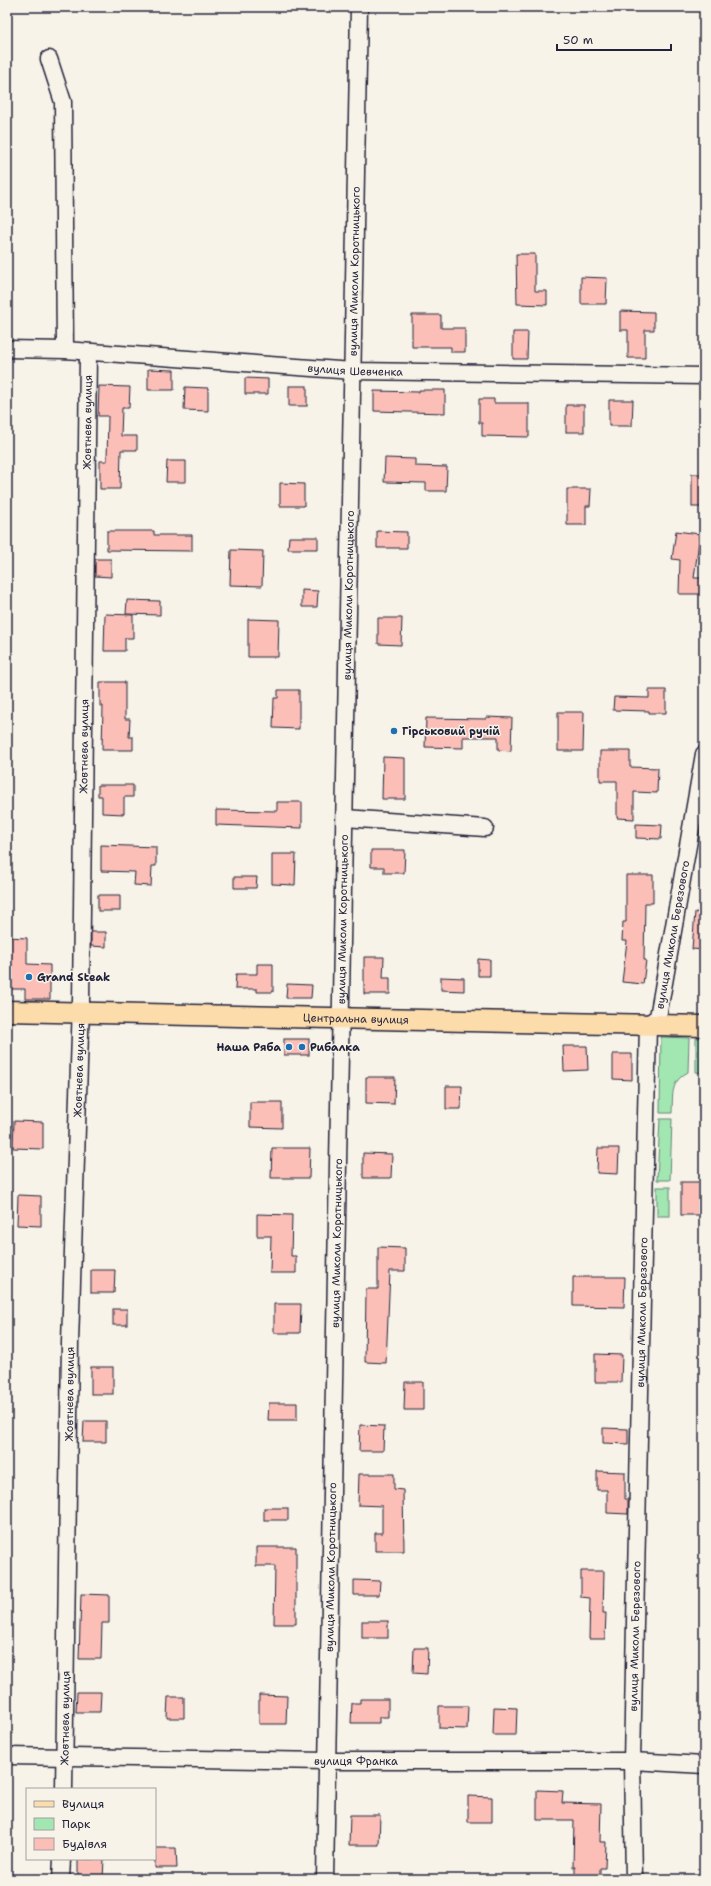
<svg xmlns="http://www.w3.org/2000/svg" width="711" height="1886" viewBox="0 0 711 1886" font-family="'Shantell Sans',sans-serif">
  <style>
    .green { fill: #a2e7b2; stroke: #628476 }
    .building { fill: #fbbfb7; stroke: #22223b }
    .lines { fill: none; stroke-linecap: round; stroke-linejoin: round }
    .minor-casing { stroke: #22223b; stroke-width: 19 }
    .major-casing { stroke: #22223b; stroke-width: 23 }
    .minor { stroke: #f7f3e8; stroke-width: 16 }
    .major { stroke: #fddcac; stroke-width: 20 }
    .poi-dot { fill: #1f6fb2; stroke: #f7f3e8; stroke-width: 1.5 }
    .labels { text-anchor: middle; stroke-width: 3; stroke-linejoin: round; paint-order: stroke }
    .street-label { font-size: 11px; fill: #22223b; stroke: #f7f3e8 }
    .poi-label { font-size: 11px; font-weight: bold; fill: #22223b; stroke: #f7f3e8; text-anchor: start }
  </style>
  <rect width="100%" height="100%" fill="#f7f3e8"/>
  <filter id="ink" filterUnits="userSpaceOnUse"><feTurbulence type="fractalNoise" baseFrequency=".025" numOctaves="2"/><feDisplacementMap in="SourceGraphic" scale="8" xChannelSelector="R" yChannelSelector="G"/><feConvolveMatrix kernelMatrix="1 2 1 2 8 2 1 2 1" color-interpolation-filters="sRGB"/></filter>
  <g filter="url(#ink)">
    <g class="green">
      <path d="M661 1037 689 1038 688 1072C670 1082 673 1094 672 1113H660Z"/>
      <polygon points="696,1038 704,1038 704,1073 696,1072"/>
      <polygon points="660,1119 672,1119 670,1180 657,1180"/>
      <rect x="657" y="1187" width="13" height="29"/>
    </g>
    <g class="building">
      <polygon points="516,254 535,254 535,291 547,291 547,305 517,304"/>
      <polygon points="581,277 607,278 606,304 581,304"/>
      <polygon points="620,311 654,312 654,330 645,330 645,358 628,358 628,330 620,330"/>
      <polygon points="412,315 441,315 441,328 465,328 465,352 451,352 451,347 412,347"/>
      <polygon points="513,332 528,332 527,359 513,359"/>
      <polygon points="148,369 174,370 174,390 148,390"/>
      <polygon points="245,378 268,379 268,394 245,394"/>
      <polygon points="99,386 130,387 129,408 122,408 121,436 137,436 137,450 121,450 120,489 100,489 100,461 107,461 108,416 98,416"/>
      <rect x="289" y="386" width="18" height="20"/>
      <polygon points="185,387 208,388 208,411 184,410"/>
      <polygon points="419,390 445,390 445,413 374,411 374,391 419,392"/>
      <polygon points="479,399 494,399 494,403 529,403 529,437 482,436 482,423 479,423"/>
      <polygon points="609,400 633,400 632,426 609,426"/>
      <rect x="566" y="405" width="18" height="27"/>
      <polygon points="385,458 415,459 415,466 447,467 446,491 426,491 426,483 384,482"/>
      <polygon points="167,461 186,461 186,482 166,482"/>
      <rect x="692" y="474" width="12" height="33"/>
      <polygon points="280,483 304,484 304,506 280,506"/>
      <polygon points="567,489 591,489 590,506 586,506 586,525 567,525"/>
      <polygon points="107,531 154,531 154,535 192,535 192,551 107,550"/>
      <polygon points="377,531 407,532 407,548 377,548"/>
      <polygon points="676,531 700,534 694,578 704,578 704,594 679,594 680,560 672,559"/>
      <polygon points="289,537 318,537 318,549 288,549"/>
      <polygon points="231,550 263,551 262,586 230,585"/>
      <polygon points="95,559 111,559 111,577 95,576"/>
      <polygon points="302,590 318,591 317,607 302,607"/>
      <polygon points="127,600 160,601 160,615 126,614"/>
      <polygon points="105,614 133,615 133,638 125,638 125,651 104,651"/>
      <polygon points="378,618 402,618 401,645 378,644"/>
      <polygon points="248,619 279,620 278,657 248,657"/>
      <polygon points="100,682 125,682 125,719 130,719 129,737 133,737 133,750 102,750 103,706 100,706"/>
      <polygon points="278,690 299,690 299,729 273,728 274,698 278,698"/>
      <polygon points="649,690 666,690 666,713 649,713 649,711 613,710 614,697 649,698"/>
      <polygon points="558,712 584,712 583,751 558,751"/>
      <polygon points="486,717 512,718 511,751 498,750 498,737 463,737 463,748 425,747 426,718 486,719"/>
      <polygon points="600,751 630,751 630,767 658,768 657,793 634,792 634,819 617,818 617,781 600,781"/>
      <polygon points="383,757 405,758 405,799 382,799"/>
      <polygon points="98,785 133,785 133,797 124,797 124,814 102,813 102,796 98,796"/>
      <polygon points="277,802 302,802 302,828 216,825 216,810 277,811"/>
      <polygon points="636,824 662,825 661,839 636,838"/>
      <polygon points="101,845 156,847 156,866 152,866 151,886 134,885 135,872 101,871"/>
      <polygon points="371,850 405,850 404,873 384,873 384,867 371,867"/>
      <polygon points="272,854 296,854 295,885 272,884"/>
      <polygon points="626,875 653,875 653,903 645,903 644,960 646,960 643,984 622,982 627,941 622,941 623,922 626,922"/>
      <polygon points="234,877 257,877 256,888 234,888"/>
      <rect x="98" y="895" width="22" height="16"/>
      <polygon points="695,912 704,913 704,950 692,949"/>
      <polygon points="91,932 106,932 106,947 91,946"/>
      <polygon points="7,937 27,938 27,964 50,965 50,999 25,999 25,989 7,989"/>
      <polygon points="364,957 384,957 383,978 390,978 390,994 364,994"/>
      <polygon points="478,959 490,960 490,976 478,976"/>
      <polygon points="257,964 273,964 273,992 257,992 257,989 235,989 236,974 257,974"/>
      <polygon points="441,977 464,978 464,991 441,990"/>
      <polygon points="287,984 312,985 311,998 286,998"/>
      <rect x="284" y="1039" width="25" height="16"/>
      <polygon points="563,1046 587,1046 588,1070 564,1071"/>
      <polygon points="613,1054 632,1054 632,1080 613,1079"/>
      <polygon points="366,1077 395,1077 394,1104 366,1103"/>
      <polygon points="446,1086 462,1086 461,1109 446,1109"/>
      <polygon points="250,1102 282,1102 282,1128 250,1127"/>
      <polygon points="14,1121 43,1122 43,1149 13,1148"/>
      <polygon points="272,1148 310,1148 309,1178 271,1178"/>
      <polygon points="598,1148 619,1148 618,1174 597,1173"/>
      <polygon points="363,1153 392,1154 391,1178 363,1178"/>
      <rect x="681" y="1182" width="23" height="33"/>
      <polygon points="18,1195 41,1196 41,1226 17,1225"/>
      <polygon points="257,1214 292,1215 291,1256 296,1256 296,1273 270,1273 271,1236 257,1236"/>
      <polygon points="378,1247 405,1248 405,1271 390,1271 386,1363 365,1362 366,1289 378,1289"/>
      <polygon points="91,1270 115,1270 114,1293 91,1293"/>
      <polygon points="573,1277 625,1277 624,1307 573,1306"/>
      <polygon points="274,1304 301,1304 300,1333 274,1333"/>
      <rect x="113" y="1309" width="14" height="16"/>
      <polygon points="595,1354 622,1355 621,1382 595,1382"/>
      <rect x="91" y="1367" width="22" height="27"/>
      <polygon points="405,1382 423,1382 423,1410 404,1410"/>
      <polygon points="269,1403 297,1403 297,1420 268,1420"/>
      <polygon points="84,1421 106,1421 106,1442 83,1442"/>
      <polygon points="360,1425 384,1426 383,1451 359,1451"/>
      <polygon points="603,1428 628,1429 628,1444 603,1443"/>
      <polygon points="597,1471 625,1472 625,1499 628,1499 628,1514 607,1513 607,1490 597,1490"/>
      <polygon points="359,1474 394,1474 394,1489 403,1490 404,1551 375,1551 375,1533 382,1533 382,1506 358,1505"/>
      <rect x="264" y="1508" width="24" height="12"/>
      <polygon points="256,1547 296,1547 296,1624 274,1624 275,1566 256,1566"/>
      <polygon points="581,1571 604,1571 603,1613 606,1613 605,1639 589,1639 590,1598 581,1597"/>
      <polygon points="354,1580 380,1581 379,1595 354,1595"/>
      <polygon points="81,1594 109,1595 109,1623 102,1623 101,1659 79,1659"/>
      <rect x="362" y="1621" width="26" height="17"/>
      <polygon points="414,1648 428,1648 427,1674 413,1673"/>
      <polygon points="77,1692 101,1692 100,1712 76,1712"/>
      <polygon points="259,1695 287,1696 286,1724 259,1724"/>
      <polygon points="168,1697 184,1697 184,1718 167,1718"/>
      <polygon points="360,1699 388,1699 388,1717 379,1717 379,1723 351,1723 352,1703 360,1703"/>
      <polygon points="439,1706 468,1706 467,1729 439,1728"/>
      <polygon points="494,1707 517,1708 516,1735 493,1735"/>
      <polygon points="537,1790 563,1791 562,1803 601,1804 600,1842 606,1842 605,1868 600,1868 600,1879 575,1879 575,1867 573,1867 574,1820 537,1820"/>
      <polygon points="468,1796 492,1797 492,1822 468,1822"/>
      <polygon points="350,1815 380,1815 379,1845 349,1845"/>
      <polygon points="155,1848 176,1848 177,1868 155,1868"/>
      <polygon points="78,1859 104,1859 103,1879 78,1879"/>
    </g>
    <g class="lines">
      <g class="minor-casing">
        <g id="minor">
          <polyline points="49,59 63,102 65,350"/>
          <path id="s1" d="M7 349 65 350 353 371 704 376"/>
          <polyline points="345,818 485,828"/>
          <path id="s2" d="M7 1756 327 1761H632L704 1765"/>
          <path id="s3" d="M64 1789 70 1343 81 1003 88 352"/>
          <polyline points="61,1879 62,1859"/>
          <path id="s4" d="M325 1879 359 7"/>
          <path id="s5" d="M634 1879 632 1761 648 1024 658 1017 704 754"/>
        </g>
      </g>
      <g class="major-casing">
        <g id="major">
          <path id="s6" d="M7 1011 704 1026"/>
        </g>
      </g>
      <use href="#minor" class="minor"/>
      <use href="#major" class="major"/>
    </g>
  </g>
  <g class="poi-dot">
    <circle cx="394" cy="731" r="4"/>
    <circle cx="29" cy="977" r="4"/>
    <circle cx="289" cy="1047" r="4"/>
    <circle cx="302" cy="1047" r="4"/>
  </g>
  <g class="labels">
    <g class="street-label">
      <text dy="4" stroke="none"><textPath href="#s4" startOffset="1608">вулиця Миколи Коротницького</textPath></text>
      <text dy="4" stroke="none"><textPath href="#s1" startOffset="349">вулиця Шевченка</textPath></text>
      <text dy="4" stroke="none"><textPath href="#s3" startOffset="1367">Жовтнева вулиця</textPath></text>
      <text dy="4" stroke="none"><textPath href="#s4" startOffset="1284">вулиця Миколи Коротницького</textPath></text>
      <text dy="4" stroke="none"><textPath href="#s3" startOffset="1043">Жовтнева вулиця</textPath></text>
      <text dy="4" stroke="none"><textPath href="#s4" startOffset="960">вулиця Миколи Коротницького</textPath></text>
      <text dy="4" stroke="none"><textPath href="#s5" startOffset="951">вулиця Миколи Березового</textPath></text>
      <text dy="4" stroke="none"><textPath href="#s6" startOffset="349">Центральна вулиця</textPath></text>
      <text dy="4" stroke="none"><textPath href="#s3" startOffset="719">Жовтнева вулиця</textPath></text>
      <text dy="4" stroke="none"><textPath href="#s4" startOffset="636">вулиця Миколи Коротницького</textPath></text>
      <text dy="4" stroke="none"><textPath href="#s5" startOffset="567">вулиця Миколи Березового</textPath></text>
      <text dy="4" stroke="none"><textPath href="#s3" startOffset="395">Жовтнева вулиця</textPath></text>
      <text dy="4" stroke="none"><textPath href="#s4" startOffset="312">вулиця Миколи Коротницького</textPath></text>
      <text dy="4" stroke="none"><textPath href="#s5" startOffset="243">вулиця Миколи Березового</textPath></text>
      <text dy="4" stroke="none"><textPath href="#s3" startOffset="71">Жовтнева вулиця</textPath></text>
      <text dy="4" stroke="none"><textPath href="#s2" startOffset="349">вулиця Франка</textPath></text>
    </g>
    <g class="poi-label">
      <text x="402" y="735">Гірськовий ручій</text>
      <text x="37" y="981">Grand Steak</text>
      <text x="281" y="1051" text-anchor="end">Наша Ряба</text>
      <text x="310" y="1051">Рибалка</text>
    </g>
  </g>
  <rect width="711" height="1886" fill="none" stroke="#f7f3e8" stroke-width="24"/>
  <rect x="12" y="12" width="687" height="1862" fill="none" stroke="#22223b" stroke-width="1.5" filter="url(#ink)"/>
  <rect x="26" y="1788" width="130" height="72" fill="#f7f3e8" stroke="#a29fa3"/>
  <rect x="34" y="1801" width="20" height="6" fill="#fddcac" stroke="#a29fa3"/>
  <text x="62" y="1808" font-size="12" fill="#22223b">Вулиця</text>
  <rect x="34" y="1818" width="20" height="12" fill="#a2e7b2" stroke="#a29fa3"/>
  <text x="62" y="1828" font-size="12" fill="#22223b">Парк</text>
  <rect x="34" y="1838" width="20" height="12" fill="#fbbfb7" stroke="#a29fa3"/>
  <text x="62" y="1848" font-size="12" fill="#22223b">Будівля</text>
  <path d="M557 44v6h114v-6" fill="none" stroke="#22223b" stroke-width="2"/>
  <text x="563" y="44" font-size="12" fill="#22223b" stroke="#f7f3e8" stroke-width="3" paint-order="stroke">50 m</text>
</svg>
